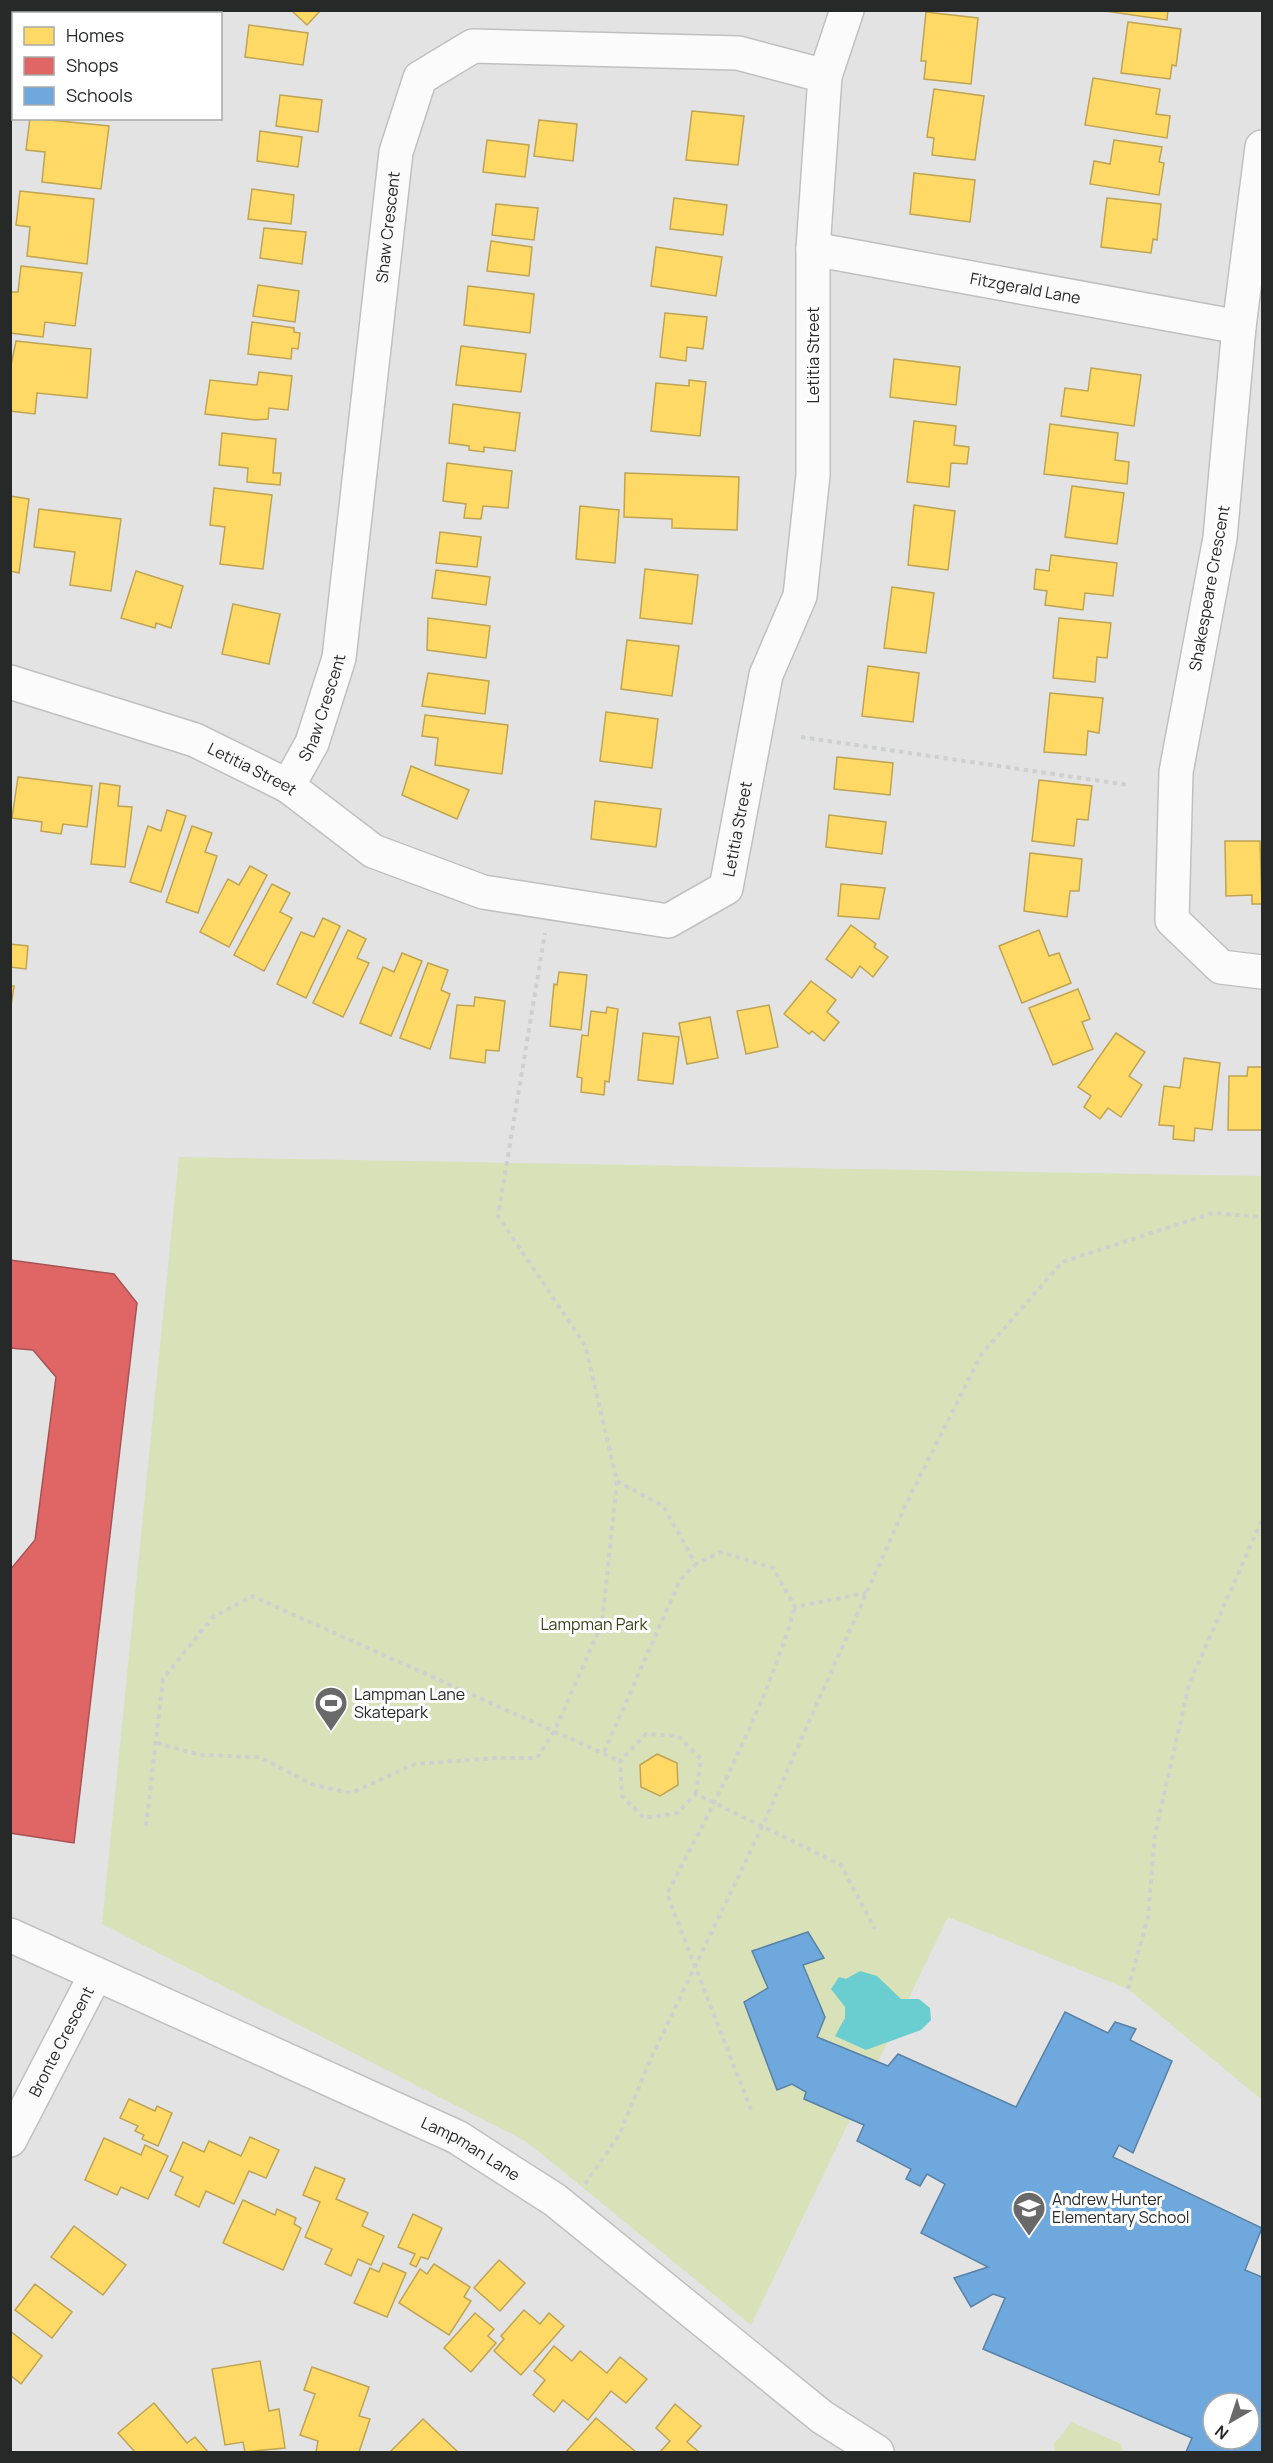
<svg xmlns="http://www.w3.org/2000/svg" width="1273" height="2463" viewBox="0 0 1273 2463" font-family="Manrope,sans-serif">
  <style>
    .green { fill: #d9e1b9 }
    .water { fill: #6acdcf }
    .homes { fill: #ffd966; stroke: #bea453; stroke-width: 1.5 }
    .shops { fill: #e06666; stroke: #a85353; stroke-width: 1.5 }
    .schools { fill: #6fa8dc; stroke: #5982a6; stroke-width: 1.5; fill-rule: evenodd }
    .lines { fill: none; stroke-linecap: round; stroke-linejoin: round }
    .minor-casing { stroke: #c0c0c1; stroke-width: 36 }
    .path { stroke: #cecfcf; stroke-width: 4; stroke-dasharray: 4.5 4.5; stroke-linecap: butt }
    .minor { stroke: #fbfbfb; stroke-width: 33 }
    .labels { text-anchor: middle; stroke-width: 6; stroke-linejoin: round; paint-order: stroke }
    .street-label { font-size: 16px; fill: #272828; stroke: #fff }
    .park-label { font-size: 16px; fill: #39401a; stroke: #fff }
    .poi-label { font-size: 16px; fill: #272828; stroke: #fff; text-anchor: start }
  </style>
  <rect width="100%" height="100%" fill="#e3e3e4"/>
  <g class="green">
    <polygon points="179,1157 1262,1176 1262,2100 1128,1989 948,1917 751,2325 527,2142 102,1924"/>
    <polygon points="1072,2422 1121,2444 1123,2452 1055,2452 1054,2444"/>
  </g>
  <polygon class="water" points="860,1971 877,1976 901,1999 919,1999 930,2008 931,2020 921,2030 866,2050 835,2036 845,2018 845,2007 831,1989 839,1977 846,1979"/>
  <g class="homes">
    <polygon points="42,10 116,10 115,14 42,14"/>
    <polygon points="291,10 321,10 307,25"/>
    <polygon points="1098,10 1168,10 1167,20"/>
    <polygon points="926,12 978,18 971,84 924,79 926,61 921,61"/>
    <polygon points="1128,22 1181,29 1176,66 1172,65 1170,79 1121,73"/>
    <polygon points="249,25 308,33 303,65 245,57"/>
    <polygon points="1093,78 1160,89 1156,114 1170,116 1167,138 1085,125"/>
    <polygon points="934,89 984,96 975,160 932,155 934,138 927,137"/>
    <polygon points="280,95 322,100 318,132 276,126"/>
    <polygon points="692,111 744,116 738,165 686,160"/>
    <polygon points="30,118 109,126 101,189 42,182 45,152 26,150"/>
    <polygon points="539,120 577,124 573,161 534,156"/>
    <polygon points="260,131 302,137 298,167 257,161"/>
    <polygon points="487,140 529,145 525,177 483,172"/>
    <polygon points="1114,140 1162,147 1159,162 1164,163 1159,195 1090,184 1094,161 1110,164"/>
    <polygon points="914,173 975,180 970,222 910,214"/>
    <polygon points="252,189 294,195 291,224 248,219"/>
    <polygon points="20,191 94,199 87,264 27,256 30,227 16,225"/>
    <polygon points="674,198 727,205 723,235 670,229"/>
    <polygon points="1107,198 1161,204 1157,240 1153,239 1151,253 1101,247"/>
    <polygon points="496,204 538,208 534,240 492,235"/>
    <polygon points="264,228 306,232 302,264 260,258"/>
    <polygon points="491,241 532,247 529,276 487,271"/>
    <polygon points="656,247 722,257 716,296 651,286"/>
    <polygon points="21,266 82,273 75,326 45,322 43,337 10,333 11,292 18,292"/>
    <polygon points="258,285 299,291 295,322 253,316"/>
    <polygon points="468,286 534,294 530,333 464,325"/>
    <polygon points="665,313 707,317 703,349 687,347 686,361 660,357"/>
    <polygon points="252,322 294,328 294,332 300,333 298,349 292,348 291,359 248,354"/>
    <polygon points="16,341 91,349 87,398 37,393 35,414 10,411 10,370"/>
    <polygon points="461,346 526,354 521,392 456,385"/>
    <polygon points="894,359 960,367 956,405 890,397"/>
    <polygon points="1091,368 1141,375 1134,426 1061,416 1065,388 1088,391"/>
    <polygon points="259,372 292,376 288,410 269,408 268,419 256,420 205,414 210,380 257,385"/>
    <polygon points="689,380 706,382 700,436 651,431 656,383 689,386"/>
    <polygon points="453,404 520,413 515,451 484,447 484,452 469,450 469,446 449,443"/>
    <polygon points="914,421 956,426 954,445 969,447 967,464 951,463 949,487 907,482"/>
    <polygon points="1050,424 1118,433 1115,460 1129,462 1127,484 1044,474"/>
    <polygon points="222,433 276,439 273,473 281,473 280,485 247,482 248,468 219,465"/>
    <polygon points="447,463 512,471 508,508 483,506 481,519 464,518 466,504 443,501"/>
    <polygon points="625,473 739,477 737,530 672,528 672,519 624,517"/>
    <polygon points="1072,486 1124,493 1117,544 1065,537"/>
    <polygon points="214,488 272,495 263,569 220,564 225,527 210,525"/>
    <polygon points="10,496 29,499 19,573 10,571"/>
    <polygon points="914,505 955,511 948,570 908,565"/>
    <polygon points="580,506 619,510 615,563 576,559"/>
    <polygon points="39,509 121,519 111,591 70,585 75,552 34,547"/>
    <polygon points="440,532 481,537 477,567 436,563"/>
    <polygon points="1051,555 1117,563 1113,596 1085,593 1083,610 1045,605 1047,591 1034,589 1036,569 1049,571"/>
    <polygon points="645,569 698,575 692,624 640,618"/>
    <polygon points="436,570 490,577 486,605 432,598"/>
    <polygon points="136,571 183,586 171,628 156,623 155,628 121,618"/>
    <polygon points="892,587 934,593 926,653 884,648"/>
    <polygon points="233,604 280,614 269,664 222,654"/>
    <polygon points="428,618 490,626 486,658 427,650"/>
    <polygon points="1059,618 1111,623 1107,658 1097,657 1095,682 1053,678"/>
    <polygon points="627,640 679,646 672,696 621,689"/>
    <polygon points="868,666 919,673 913,722 862,716"/>
    <polygon points="428,673 489,681 485,714 422,706"/>
    <polygon points="1050,693 1103,698 1099,733 1088,731 1086,755 1044,752"/>
    <polygon points="606,712 658,719 652,768 600,761"/>
    <polygon points="425,715 508,725 502,774 435,765 438,738 422,736"/>
    <polygon points="837,757 893,763 890,795 834,789"/>
    <polygon points="411,766 469,790 457,819 402,795"/>
    <polygon points="18,777 92,786 87,827 63,824 61,834 41,831 42,822 12,818"/>
    <polygon points="1039,780 1092,786 1088,820 1077,819 1074,846 1032,841"/>
    <polygon points="100,783 120,786 118,806 132,807 125,867 91,864"/>
    <polygon points="595,801 661,809 656,847 591,839"/>
    <polygon points="167,810 186,816 161,892 130,882 148,826 161,831"/>
    <polygon points="829,815 886,822 882,854 826,847"/>
    <polygon points="192,826 212,833 205,852 217,856 198,913 166,902"/>
    <polygon points="1225,841 1260,841 1262,904 1252,904 1252,895 1226,896"/>
    <polygon points="1030,853 1082,859 1079,891 1070,891 1067,917 1024,911"/>
    <polygon points="250,866 267,875 229,947 200,932 228,879 239,885"/>
    <polygon points="272,884 290,893 280,912 292,918 264,971 234,955"/>
    <polygon points="841,884 885,888 879,919 838,916"/>
    <polygon points="323,918 340,926 306,998 277,984 301,932 314,937"/>
    <polygon points="851,925 876,944 874,947 888,957 873,977 860,966 852,978 826,959"/>
    <polygon points="348,930 366,939 357,958 369,963 343,1017 313,1003"/>
    <polygon points="1039,930 1049,956 1059,953 1071,983 1022,1003 999,946"/>
    <polygon points="10,944 28,946 26,969 10,967"/>
    <polygon points="402,953 422,961 391,1036 360,1023 383,967 394,972"/>
    <polygon points="428,963 448,970 441,990 450,994 430,1049 400,1038"/>
    <polygon points="559,972 587,975 581,1030 550,1026 554,984 557,985"/>
    <polygon points="811,981 836,1000 827,1012 839,1022 824,1041 812,1031 809,1034 784,1014"/>
    <polygon points="10,986 14,986 11,1006 10,1006"/>
    <polygon points="1078,989 1090,1019 1082,1022 1093,1049 1053,1065 1029,1008"/>
    <polygon points="475,997 505,1001 499,1051 486,1050 485,1063 450,1058 457,1005 474,1006"/>
    <polygon points="769,1005 778,1047 746,1054 737,1011"/>
    <polygon points="607,1007 618,1009 609,1082 605,1081 604,1095 581,1092 582,1078 577,1077 582,1035 588,1036 591,1011 606,1013"/>
    <polygon points="710,1017 718,1058 687,1064 679,1023"/>
    <polygon points="643,1033 679,1037 673,1084 638,1080"/>
    <polygon points="1116,1033 1145,1052 1129,1076 1142,1085 1121,1117 1108,1108 1100,1119 1084,1107 1091,1096 1078,1087"/>
    <polygon points="1184,1058 1220,1063 1212,1130 1195,1128 1194,1141 1173,1139 1174,1126 1159,1125 1164,1086 1180,1088"/>
    <polygon points="1248,1067 1262,1067 1262,1130 1228,1130 1229,1076 1247,1076"/>
    <polygon points="657,1754 677,1763 678,1785 660,1796 641,1787 640,1765"/>
    <polygon points="129,2099 155,2111 157,2106 172,2113 158,2146 142,2139 144,2135 135,2131 138,2126 120,2118"/>
    <polygon points="250,2137 279,2150 266,2178 249,2171 234,2204 206,2191 199,2207 175,2195 183,2177 170,2171 183,2142 204,2152 209,2141 241,2156"/>
    <polygon points="104,2138 141,2155 145,2145 168,2156 148,2199 121,2187 117,2195 85,2180"/>
    <polygon points="315,2167 345,2179 336,2199 368,2213 362,2226 384,2236 371,2265 358,2259 351,2276 325,2264 332,2249 305,2237 320,2202 303,2195"/>
    <polygon points="243,2200 275,2215 277,2209 296,2218 294,2224 301,2228 283,2270 223,2243"/>
    <polygon points="413,2214 442,2228 428,2259 421,2257 416,2267 410,2264 415,2254 398,2247"/>
    <polygon points="74,2226 126,2265 103,2295 51,2257"/>
    <polygon points="499,2260 525,2283 500,2311 474,2288"/>
    <polygon points="383,2263 406,2273 387,2317 354,2303 370,2268 379,2272"/>
    <polygon points="434,2264 470,2287 464,2297 471,2301 449,2335 399,2303 420,2269 427,2274"/>
    <polygon points="35,2284 72,2312 52,2338 15,2310"/>
    <polygon points="524,2310 540,2324 549,2313 564,2326 521,2375 494,2351 504,2339 501,2336"/>
    <polygon points="475,2313 494,2329 488,2336 496,2343 471,2372 444,2348"/>
    <polygon points="10,2331 42,2356 21,2384 10,2375"/>
    <polygon points="554,2346 572,2361 580,2351 607,2373 620,2357 647,2379 626,2403 611,2391 588,2420 563,2400 554,2412 533,2395 545,2380 534,2371"/>
    <polygon points="260,2361 269,2411 279,2409 285,2448 245,2452 243,2442 225,2445 212,2369"/>
    <polygon points="312,2367 369,2387 359,2416 370,2419 359,2452 316,2452 318,2441 300,2435 315,2394 304,2390"/>
    <polygon points="154,2403 187,2443 195,2437 208,2452 135,2452 118,2433"/>
    <polygon points="675,2404 701,2426 687,2442 699,2452 660,2452 670,2441 656,2428"/>
    <polygon points="596,2418 636,2452 566,2452"/>
    <polygon points="423,2419 458,2452 390,2452"/>
  </g>
  <polygon class="shops" points="10,1260 114,1274 137,1303 74,1843 10,1833 10,1570 35,1540 56,1377 33,1350 10,1348"/>
  <path class="schools" d="M808 1932 824 1958 803 1965 825 2017 817 2037 888 2066 898 2054 1016 2107 1065 2012 1108 2033 1115 2022 1136 2029 1130 2040 1172 2061 1133 2153 1119 2145 1113 2157 1262 2228 1245 2270 1262 2277V2452H1186L1192 2438 983 2349 1005 2298 993 2294 971 2307 954 2278 988 2267 921 2233 945 2184 927 2174 920 2186 906 2179 911 2169 857 2141 864 2125 804 2099 806 2092 792 2084 777 2090 744 2002 768 1988 752 1951ZM1213 2403H1249V2439H1213Z"/>
  <g class="lines">
    <g class="minor-casing">
      <g id="minor">
        <polyline points="1262,147 1239,327 1220,538 1176,772 1172,920 1221,967 1262,972"/>
        <path id="s1" d="M813 249 1239 327"/>
        <path id="s2" d="M10 682 195 740 288 786 373 851 483 892 668 921 726 888 766 675 800 596 813 475V249L825 76 847 10"/>
        <path id="s3" d="M288 786 312 743 339 658 396 152 420 78 473 46 738 53 825 76"/>
        <path id="s4" d="M10 1935 457 2137 555 2200 822 2417 877 2452"/>
        <path id="s5" d="M10 2140 96 1974"/>
      </g>
    </g>
    <g class="path">
      <polyline points="801,737 1128,785"/>
      <polyline points="617,1481 663,1506 696,1564 721,1552 773,1568 795,1607 866,1593"/>
      <polyline points="157,1743 200,1755 259,1757 314,1785 351,1793 415,1764 497,1758 537,1758 555,1730 602,1623 617,1481 585,1345 498,1216 545,933"/>
      <polyline points="604,1752 680,1580 696,1564"/>
      <polyline points="696,1794 701,1759 678,1736 646,1734 620,1761 622,1796 644,1818 677,1813 696,1794 841,1865 875,1929"/>
      <polyline points="146,1826 163,1679 212,1618 252,1596 620,1761"/>
      <polyline points="1128,1989 1148,1917 1155,1834 1189,1684 1262,1520"/>
      <path d="M751 2110 667 1894C715 1801 766 1707 795 1607"/>
      <polyline points="585,2184 619,2135 652,2056 762,1827 908,1500 981,1355 1062,1262 1213,1213 1262,1217"/>
    </g>
    <use href="#minor" class="minor"/>
  </g>
  <defs>
    <g id="stadium-pin" transform="scale(1.725)"><path d="M0 17L-7.5 6A9.5 9.5 0 1 1 7.5 6Z" fill="#69696a" stroke="#fff"/><path d="M0-5a6.5 5 0 1 0 0 10a6.5 5 0 1 0 0-10ZM-3.5-1.8h7v3.6h-7Z" fill="#fff"/></g>
    <g id="school-pin" transform="scale(1.725)"><path d="M0 17L-7.5 6A9.5 9.5 0 1 1 7.5 6Z" fill="#69696a" stroke="#fff"/><path d="M0-5L7-2L0 1L-7-2ZM-4 1L0 2.5L4 1V4Q0 6-4 4Z" fill="#fff"/></g>
  </defs>
  <g fill-rule="evenodd">
    <use href="#stadium-pin" x="331" y="1703"/>
    <use href="#school-pin" x="1029" y="2208"/>
  </g>
  <g class="labels">
    <g class="street-label">
      <text dy="6" stroke="none"><textPath href="#s3" startOffset="572">Shaw Crescent</textPath></text>
      <text dy="6" stroke="none"><textPath href="#s1" startOffset="216">Fitzgerald Lane</textPath></text>
      <text transform="translate(813 355) rotate(-90)" y="6">Letitia Street</text>
      <text transform="translate(1209 588) rotate(-80)" y="6">Shakespeare Crescent</text>
      <text dy="6" stroke="none"><textPath href="#s3" startOffset="86">Shaw Crescent</textPath></text>
      <text dy="6" stroke="none"><textPath href="#s2" startOffset="258">Letitia Street</textPath></text>
      <text dy="6" stroke="none"><textPath href="#s2" startOffset="836">Letitia Street</textPath></text>
      <text dy="6" stroke="none"><textPath href="#s5" startOffset="111">Bronte Crescent</textPath></text>
      <text dy="6" stroke="none"><textPath href="#s4" startOffset="508">Lampman Lane</textPath></text>
    </g>
    <g class="park-label">
      <text x="594" y="1630">Lampman Park</text>
    </g>
    <g class="poi-label">
      <text x="354" y="1700">Lampman Lane<tspan x="354" dy="18">Skatepark</tspan></text>
      <text x="1052" y="2205">Andrew Hunter<tspan x="1052" dy="18">Elementary School</tspan></text>
    </g>
  </g>
  <rect width="1273" height="2463" fill="none" stroke="#272828" stroke-width="24"/>
  <rect x="12" y="12" width="210" height="108" fill="#ffffff" stroke="#a9a9a9" stroke-width="1.5"/>
  <rect x="24" y="27" width="30" height="18" fill="#ffd966" stroke="#a9a9a9" stroke-width="1.5"/>
  <text x="66" y="42" font-size="18" fill="#272828">Homes</text>
  <rect x="24" y="57" width="30" height="18" fill="#e06666" stroke="#a9a9a9" stroke-width="1.5"/>
  <text x="66" y="72" font-size="18" fill="#272828">Shops</text>
  <rect x="24" y="87" width="30" height="18" fill="#6fa8dc" stroke="#a9a9a9" stroke-width="1.5"/>
  <text x="66" y="102" font-size="18" fill="#272828">Schools</text>
  <g transform="translate(1231 2421) rotate(219)"><circle r="28" fill="#ffffff" stroke="#a9a9a9" stroke-width="1.5"/>
  <path d="M0-4.5L10 22L0 15L-10 22Z" fill="#69696a"/>
  <text y="-9" font-size="16" font-weight="bold" text-anchor="middle" fill="#272828">N</text>
  </g>
</svg>
